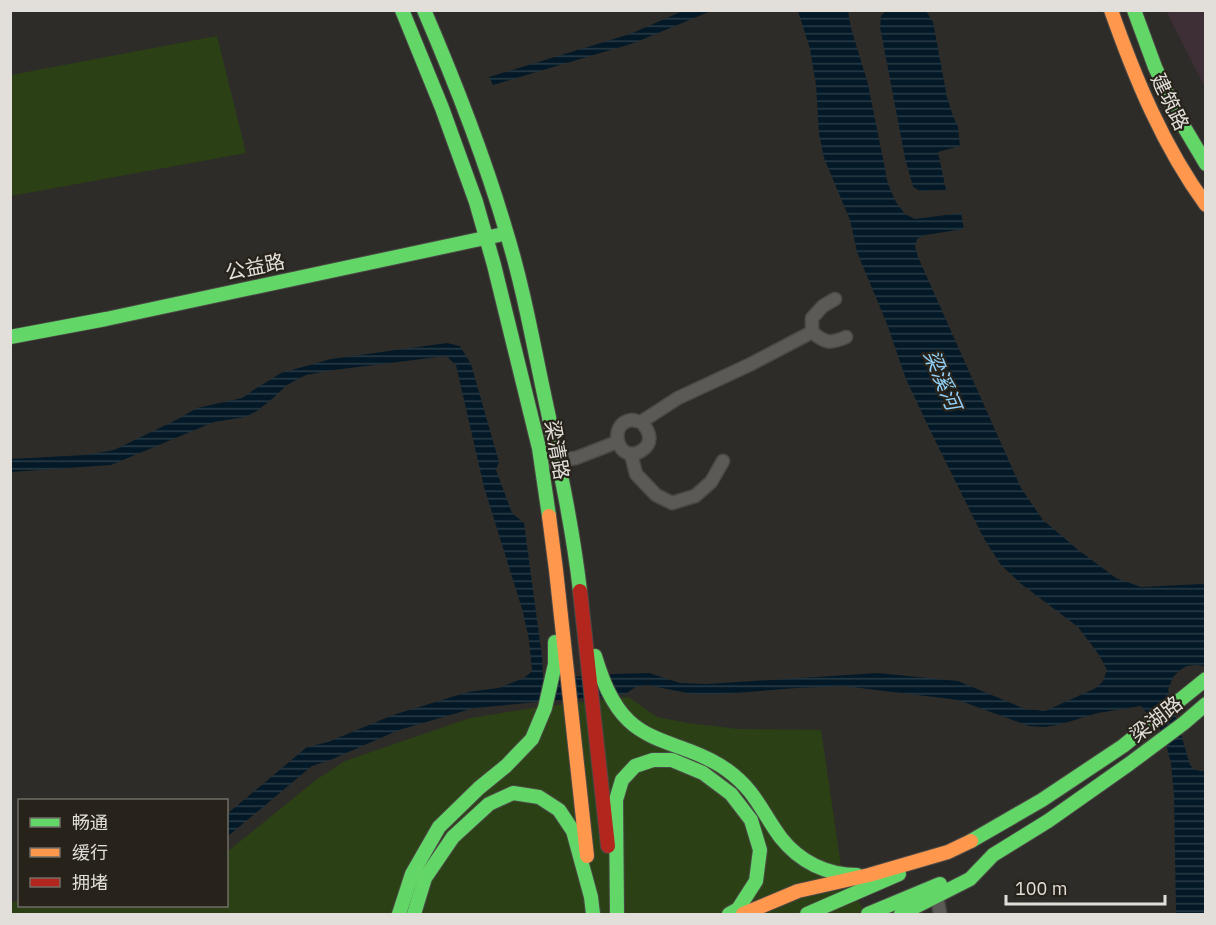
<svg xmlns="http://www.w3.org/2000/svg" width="1216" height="925" viewBox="0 0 1216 925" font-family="'IBM Plex Sans','Noto Sans SC',sans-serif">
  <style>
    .commercial { fill: #3e2f36 }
    .green { fill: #2b4014 }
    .water { fill: url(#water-rules) }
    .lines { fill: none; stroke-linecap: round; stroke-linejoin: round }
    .street-casing { stroke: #4b4946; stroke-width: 15 }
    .fast-casing { stroke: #4b4946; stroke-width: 16 }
    .slow-casing { stroke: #4b4946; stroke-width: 16 }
    .jam-casing { stroke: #4b4946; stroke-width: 16 }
    .street { stroke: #5b5a57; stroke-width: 12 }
    .fast { stroke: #63d668; stroke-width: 14 }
    .slow { stroke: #ff974d; stroke-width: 14 }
    .jam { stroke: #b3261e; stroke-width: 14 }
    .labels { text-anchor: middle; stroke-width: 4.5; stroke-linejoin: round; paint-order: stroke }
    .street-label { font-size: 20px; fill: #e2dfda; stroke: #27231b }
    .water-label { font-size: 21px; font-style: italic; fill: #91d0f9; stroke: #27231b }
  </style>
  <defs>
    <pattern id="water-rules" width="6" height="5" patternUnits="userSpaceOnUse" patternTransform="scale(1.5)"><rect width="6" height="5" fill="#041927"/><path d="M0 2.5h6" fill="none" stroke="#283a46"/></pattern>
  </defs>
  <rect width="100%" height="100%" fill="#2e2c28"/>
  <polygon class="commercial" points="1166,11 1205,11 1205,87"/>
  <g class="green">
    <polygon points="217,36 246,153 11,196 11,75"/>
    <polygon points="628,697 657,717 688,723 738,729 821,730 841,866 865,914 11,914 10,902 19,901 20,906 226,906 227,852 316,780 345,761 470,718 533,708"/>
  </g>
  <g class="water">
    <polygon points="685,10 711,11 634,43 493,85 489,77 630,34"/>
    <path d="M798 11H848L851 28 868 84 888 184 896 202 905 214 915 219 961 213 964 229 925 235 917 239 915 246 918 257 1021 488 1043 520 1077 549 1116 578 1141 587 1202 584 1205 585V666L1196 665 1187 666 1180 670 1173 677 1168 690 1190 765C1194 770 1199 772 1205 771V914H1176L1174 796 1171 763 1163 733 1141 706 1098 713 1058 725 1045 727 1029 726 958 700 844 686 797 688 723 694H692L647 685 636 687 625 694 474 708 399 730 328 761 312 766 227 837V814L307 747 328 742 393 715 468 692 498 688 524 678 532 671 529 640 523 612 484 487 456 365 446 356 334 370 306 375 287 385 272 399 257 411 245 417 214 422 111 465 11 472V459L85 455 114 450 178 419 197 408 242 398 255 389 281 373 331 359 447 343 460 346 471 364 499 462 496 470 512 513 524 523 542 657 543 679 613 674 649 673 680 683 706 684 878 673 958 681 1025 709 1045 711 1096 688 1103 681 1107 670 1099 655 1078 627 1020 583 1001 565 983 537 927 424 906 379 887 324 857 252 850 220 824 158 819 134 816 85 810 49Z"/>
    <polygon points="886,11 926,11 933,22 947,97 953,116 958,127 960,146 938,152 946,190 920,191 913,187 905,158 880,27 881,16"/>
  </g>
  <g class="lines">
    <g class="street-casing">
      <g id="street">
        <polyline points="812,332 812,318 823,306 835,299"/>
        <path d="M641 422C650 431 654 443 641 451 618 465 606 423 632 420 635 420 638 422 641 422L678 398 749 365 812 332C825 343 830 344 846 337"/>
        <polyline points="631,454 636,474 656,495 672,503 695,496 711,482 723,461"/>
        <polyline points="551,461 576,458 617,442"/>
        <polyline points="937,896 940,914"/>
      </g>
    </g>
    <g class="fast-casing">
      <g id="fast">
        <polyline points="402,10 442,108 476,202 494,265 539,448 549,516"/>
        <path d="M424 10C455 82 484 156 506 231 524 289 534 349 547 408 560 469 573 530 580 591"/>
        <polyline points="1134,10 1155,67 1177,115 1206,164"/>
        <polyline points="10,337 106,319 499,235"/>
        <path d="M595 656C602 679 611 704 629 721 646 737 669 743 690 751 703 756 716 762 727 770 756 791 761 811 781 838 800 862 827 875 857 875"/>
        <polyline points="971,841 1042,800 1123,746 1206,679"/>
        <polyline points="399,914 412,874 439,827 479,788 506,766 532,739 545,708 555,664 555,642"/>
        <polyline points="414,914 425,878 453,837 489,804 513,793 539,797 559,810 573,831 591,897 593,914"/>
        <polyline points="617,914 616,800 622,780 635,766 653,760 672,760 703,773 731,794 751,820 760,850 756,881 738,909 729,914"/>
        <polyline points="807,914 899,874"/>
        <polyline points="868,914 940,884"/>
        <polyline points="901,914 970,879 993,855 1048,821 1129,764 1184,723 1206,704"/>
      </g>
    </g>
    <g class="slow-casing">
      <g id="slow">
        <path d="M1111 10C1135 78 1163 146 1206 205"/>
        <polyline points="549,516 556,570 587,856"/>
        <polyline points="743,914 798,891 869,875 948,852 971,841"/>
      </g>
    </g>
    <g class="jam-casing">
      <polyline id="jam" points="580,591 608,846"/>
    </g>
    <use href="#street" class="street"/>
    <use href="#fast" class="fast"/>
    <use href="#slow" class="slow"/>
    <use href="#jam" class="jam"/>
  </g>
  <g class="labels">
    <g class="street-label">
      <text transform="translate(1170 102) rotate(64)" y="7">建筑路</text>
      <text transform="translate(255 267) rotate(-12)" y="7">公益路</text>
      <text transform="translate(557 450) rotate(80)" y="7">梁清路</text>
      <text transform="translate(1156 719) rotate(-38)" y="7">梁湖路</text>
    </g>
    <g class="water-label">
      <text transform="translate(942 380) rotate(67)" y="7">梁溪河</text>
    </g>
  </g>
  <rect width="1216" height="925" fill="none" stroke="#e2dfda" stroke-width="24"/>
  <rect x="18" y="799" width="210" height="108" fill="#27231b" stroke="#726e67" stroke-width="1.5"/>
  <rect x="30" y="818" width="30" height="9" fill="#63d668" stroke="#726e67" stroke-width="1.5"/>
  <text x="72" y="829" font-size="18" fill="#e2dfda">畅通</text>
  <rect x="30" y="848" width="30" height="9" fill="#ff974d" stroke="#726e67" stroke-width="1.5"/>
  <text x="72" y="859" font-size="18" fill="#e2dfda">缓行</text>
  <rect x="30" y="878" width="30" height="9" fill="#b3261e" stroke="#726e67" stroke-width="1.5"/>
  <text x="72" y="889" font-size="18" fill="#e2dfda">拥堵</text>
  <path d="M1006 895v9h159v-9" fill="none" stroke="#e2dfda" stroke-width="3"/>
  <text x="1015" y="895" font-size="18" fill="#e2dfda" stroke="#27231b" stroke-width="4.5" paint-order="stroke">100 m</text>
</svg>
